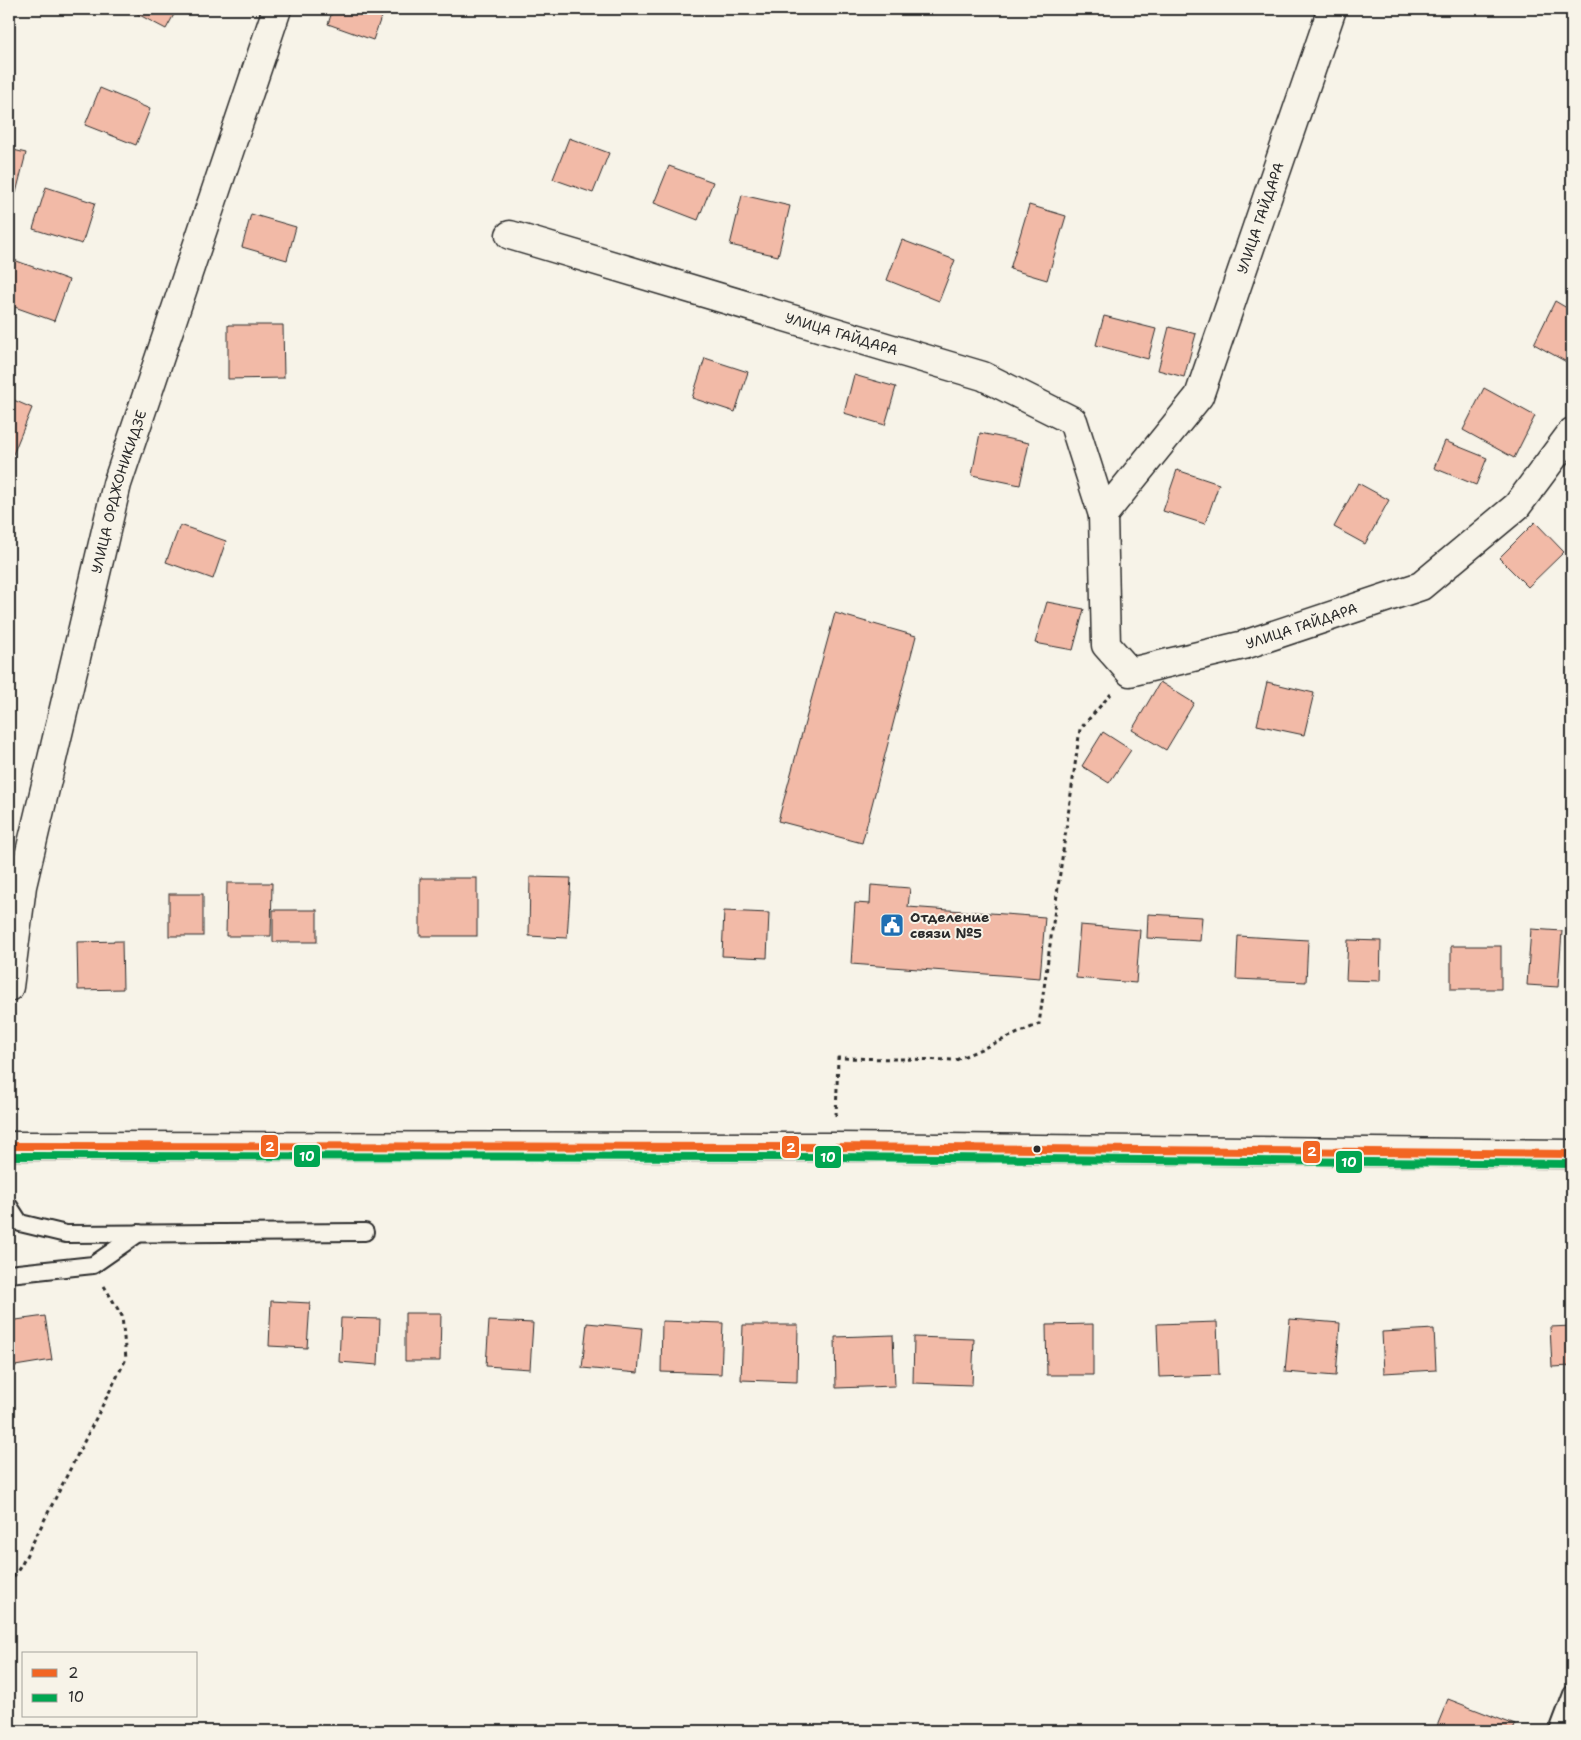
<svg xmlns="http://www.w3.org/2000/svg" width="1581" height="1740" viewBox="0 0 1581 1740" font-family="'Shantell Sans',sans-serif">
  <style>
    .building { fill: #f2baa7; stroke: #2b2b2b }
    .lines { fill: none; stroke-linecap: round; stroke-linejoin: round }
    .service-casing { stroke: #2b2b2b; stroke-width: 20 }
    .minor-casing { stroke: #2b2b2b; stroke-width: 31 }
    .secondary-casing { stroke: #2b2b2b; stroke-width: 31 }
    .path { stroke: #2b2b2b; stroke-width: 3; stroke-dasharray: 4 4; stroke-linecap: butt }
    .service { stroke: #f7f3e8; stroke-width: 16 }
    .minor { stroke: #f7f3e8; stroke-width: 28 }
    .secondary { stroke: #f7f3e8; stroke-width: 28 }
    .bus-1-casing { stroke: #f7f3e8; stroke-width: 11 }
    .bus-2-casing { stroke: #f7f3e8; stroke-width: 11 }
    .bus-1 { stroke: #f26522; stroke-width: 8 }
    .bus-2 { stroke: #00a651; stroke-width: 8 }
    .bus-dot { fill: #2b2b2b; stroke: #f7f3e8; stroke-width: 2 }
    .labels { text-anchor: middle; stroke-width: 4; stroke-linejoin: round; paint-order: stroke }
    .street-label { font-size: 14px; fill: #2b2b2b; stroke: #f7f3e8 }
    .poi-label { font-size: 14px; font-weight: bold; fill: #2b2b2b; stroke: #f7f3e8; text-anchor: start }
    .line-badge { stroke: #f7f3e8; stroke-width: 2 }
    .badge-label { font-size: 14px; text-anchor: middle; font-weight: bold; fill: #fff }
  </style>
  <rect width="100%" height="100%" fill="#f7f3e8"/>
  <filter id="ink" filterUnits="userSpaceOnUse"><feTurbulence type="fractalNoise" baseFrequency=".02" numOctaves="2"/><feDisplacementMap in="SourceGraphic" scale="10" xChannelSelector="R" yChannelSelector="G"/><feConvolveMatrix kernelMatrix="1 2 1 2 8 2 1 2 1" color-interpolation-filters="sRGB"/></filter>
  <g filter="url(#ink)">
    <g class="building">
      <polygon points="128,9 177,9 166,29"/>
      <polygon points="333,9 384,9 373,40 328,24"/>
      <polygon points="100,88 150,109 136,145 85,125"/>
      <polygon points="569,138 609,153 593,193 553,179"/>
      <polygon points="9,149 26,153 16,193 9,191"/>
      <polygon points="669,166 713,182 698,220 654,203"/>
      <polygon points="46,187 95,203 82,244 33,229"/>
      <polygon points="742,195 790,206 778,256 730,245"/>
      <polygon points="1029,205 1066,216 1047,280 1010,269"/>
      <polygon points="251,214 296,227 287,260 242,247"/>
      <polygon points="902,240 955,260 939,301 887,280"/>
      <polygon points="14,260 69,280 54,321 9,305 9,275"/>
      <polygon points="1555,301 1572,311 1572,365 1534,344"/>
      <polygon points="1104,316 1156,329 1148,359 1096,345"/>
      <polygon points="228,325 283,325 284,378 228,379"/>
      <polygon points="1169,327 1196,334 1184,377 1158,370"/>
      <polygon points="705,358 748,372 735,412 692,398"/>
      <polygon points="854,375 896,387 885,425 844,413"/>
      <polygon points="1484,388 1535,416 1514,458 1463,430"/>
      <polygon points="9,398 32,408 9,464"/>
      <polygon points="980,433 1029,443 1020,485 972,475"/>
      <polygon points="1445,441 1487,458 1476,485 1434,468"/>
      <polygon points="1177,470 1219,484 1205,524 1163,511"/>
      <polygon points="1358,483 1389,500 1365,544 1334,527"/>
      <polygon points="1535,522 1564,552 1528,587 1499,558"/>
      <polygon points="180,525 226,541 213,579 166,562"/>
      <polygon points="1047,602 1084,609 1073,650 1035,643"/>
      <polygon points="835,613 916,636 862,843 778,821"/>
      <polygon points="1160,682 1194,703 1166,750 1132,730"/>
      <polygon points="1267,682 1314,693 1304,735 1257,725"/>
      <polygon points="1103,732 1131,750 1109,783 1082,766"/>
      <polygon points="530,877 571,878 567,938 529,936"/>
      <rect x="420" y="878" width="57" height="58"/>
      <polygon points="227,883 272,883 271,936 226,936"/>
      <polygon points="871,885 910,888 908,907 1045,917 1040,978 851,964 855,903 870,904"/>
      <rect x="169" y="894" width="34" height="42"/>
      <rect x="273" y="910" width="44" height="32"/>
      <polygon points="724,911 769,913 767,958 722,956"/>
      <polygon points="1148,914 1202,917 1200,941 1147,938"/>
      <polygon points="1080,925 1140,930 1136,983 1076,978"/>
      <polygon points="1531,929 1562,931 1558,987 1527,985"/>
      <polygon points="1238,936 1308,940 1306,982 1236,979"/>
      <polygon points="1348,940 1381,941 1380,981 1346,980"/>
      <polygon points="122,941 123,989 78,990 77,942"/>
      <rect x="1451" y="946" width="50" height="43"/>
      <polygon points="271,1301 310,1303 307,1348 269,1346"/>
      <polygon points="405,1313 441,1313 440,1361 405,1361"/>
      <polygon points="45,1316 52,1360 9,1367 9,1321"/>
      <polygon points="341,1318 380,1319 378,1365 339,1362"/>
      <polygon points="1290,1319 1340,1323 1336,1376 1285,1372"/>
      <polygon points="489,1321 533,1323 530,1369 486,1366"/>
      <polygon points="662,1321 723,1323 721,1374 661,1372"/>
      <polygon points="1217,1322 1219,1375 1159,1377 1157,1324"/>
      <polygon points="587,1323 642,1328 638,1373 582,1368"/>
      <polygon points="1093,1324 1093,1375 1047,1375 1046,1325"/>
      <polygon points="743,1325 798,1325 797,1382 741,1380"/>
      <polygon points="1572,1326 1572,1366 1552,1367 1550,1327"/>
      <polygon points="1434,1329 1436,1370 1384,1373 1382,1332"/>
      <polygon points="893,1335 895,1386 836,1388 835,1337"/>
      <polygon points="914,1337 974,1339 972,1385 913,1383"/>
      <polygon points="1448,1699 1515,1725 1513,1731 1435,1731"/>
    </g>
    <g class="lines">
      <g class="service-casing">
        <g id="service">
          <polyline points="9,1206 20,1223 66,1234 365,1232"/>
          <polyline points="9,1274 93,1265 139,1233"/>
          <polyline points="1558,1731 1572,1694"/>
        </g>
      </g>
      <g class="minor-casing">
        <g id="minor">
          <path id="s1" d="M510 235 983 376 1073 421 1103 515 1199 396 1332 9"/>
          <path id="s2" d="M1103 515 1106 645 1130 672 1244 645 1421 586 1517 506 1572 432"/>
          <path id="s3" d="M9 987 22 886 117 484 277 9"/>
        </g>
      </g>
      <g class="secondary-casing">
        <polyline id="secondary" points="9,1146 834,1147 1572,1154"/>
      </g>
      <g class="path">
        <polyline points="836,1116 838,1058 956,1060 1039,1024 1080,729 1111,694"/>
        <polyline points="9,1584 22,1564 126,1359 122,1316 104,1286"/>
      </g>
      <use href="#service" class="service"/>
      <use href="#minor" class="minor"/>
      <use href="#secondary" class="secondary"/>
      <g class="bus-1-casing">
        <polyline id="bus-1" points="9,1146 834,1147 1572,1154"/>
      </g>
      <g class="bus-2-casing">
        <polyline id="bus-2" points="9,1156 834,1157 1572,1164"/>
      </g>
      <use href="#bus-1" class="bus-1"/>
      <use href="#bus-2" class="bus-2"/>
    </g>
  </g>
  <defs>
    <g id="civic-square" transform="scale(1.25)"><rect x="-9" y="-9" width="18" height="18" rx="4" fill="#1f6fb2" stroke="#f7f3e8"/><path d="M-.6-6.5H3V-4.5H.6V-3L4-1V1h2V6H-6V1h2V-1L-.6-3ZM-1.2 2.5V6h2.4V2.5Z" fill="#fff"/></g>
  </defs>
  <g fill-rule="evenodd">
    <use href="#civic-square" x="892" y="925"/>
  </g>
  <circle class="bus-dot" cx="1037" cy="1149" r="4.5"/>
  <g class="labels">
    <g class="street-label">
      <text dy="5" stroke="none"><textPath href="#s1" startOffset="1034">УЛИЦА ГАЙДАРА</textPath></text>
      <text dy="5" stroke="none"><textPath href="#s1" startOffset="346">УЛИЦА ГАЙДАРА</textPath></text>
      <text dy="5" stroke="none"><textPath href="#s3" startOffset="508">УЛИЦА ОРДЖОНИКИДЗЕ</textPath></text>
      <text dy="5" stroke="none"><textPath href="#s2" startOffset="344">УЛИЦА ГАЙДАРА</textPath></text>
    </g>
    <g class="poi-label">
      <text x="910" y="922">Отделение<tspan x="910" dy="16">связи №5</tspan></text>
    </g>
  </g>
  <g class="line-badge">
    <rect x="260" y="1134" width="19" height="24" rx="5" fill="#f26522"/>
    <rect x="781" y="1135" width="19" height="24" rx="5" fill="#f26522"/>
    <rect x="1302" y="1140" width="19" height="24" rx="5" fill="#f26522"/>
    <rect x="293" y="1144" width="28" height="24" rx="5" fill="#00a651"/>
    <rect x="814" y="1145" width="28" height="24" rx="5" fill="#00a651"/>
    <rect x="1335" y="1150" width="28" height="24" rx="5" fill="#00a651"/>
  </g>
  <g class="badge-label">
    <text x="270" y="1151">2</text>
    <text x="791" y="1152">2</text>
    <text x="1312" y="1156">2</text>
    <text x="307" y="1161">10</text>
    <text x="828" y="1162">10</text>
    <text x="1349" y="1167">10</text>
  </g>
  <rect width="1581" height="1740" fill="none" stroke="#f7f3e8" stroke-width="30"/>
  <rect x="15" y="15" width="1551" height="1710" fill="none" stroke="#2b2b2b" stroke-width="2" filter="url(#ink)"/>
  <rect x="22" y="1652" width="175" height="65" fill="#f7f3e8" stroke="#a5a39c"/>
  <rect x="32" y="1669" width="25" height="8" fill="#f26522" stroke="#a5a39c"/>
  <text x="68" y="1678" font-size="15" fill="#2b2b2b">2</text>
  <rect x="32" y="1694" width="25" height="8" fill="#00a651" stroke="#a5a39c"/>
  <text x="68" y="1702" font-size="15" fill="#2b2b2b">10</text>
</svg>
